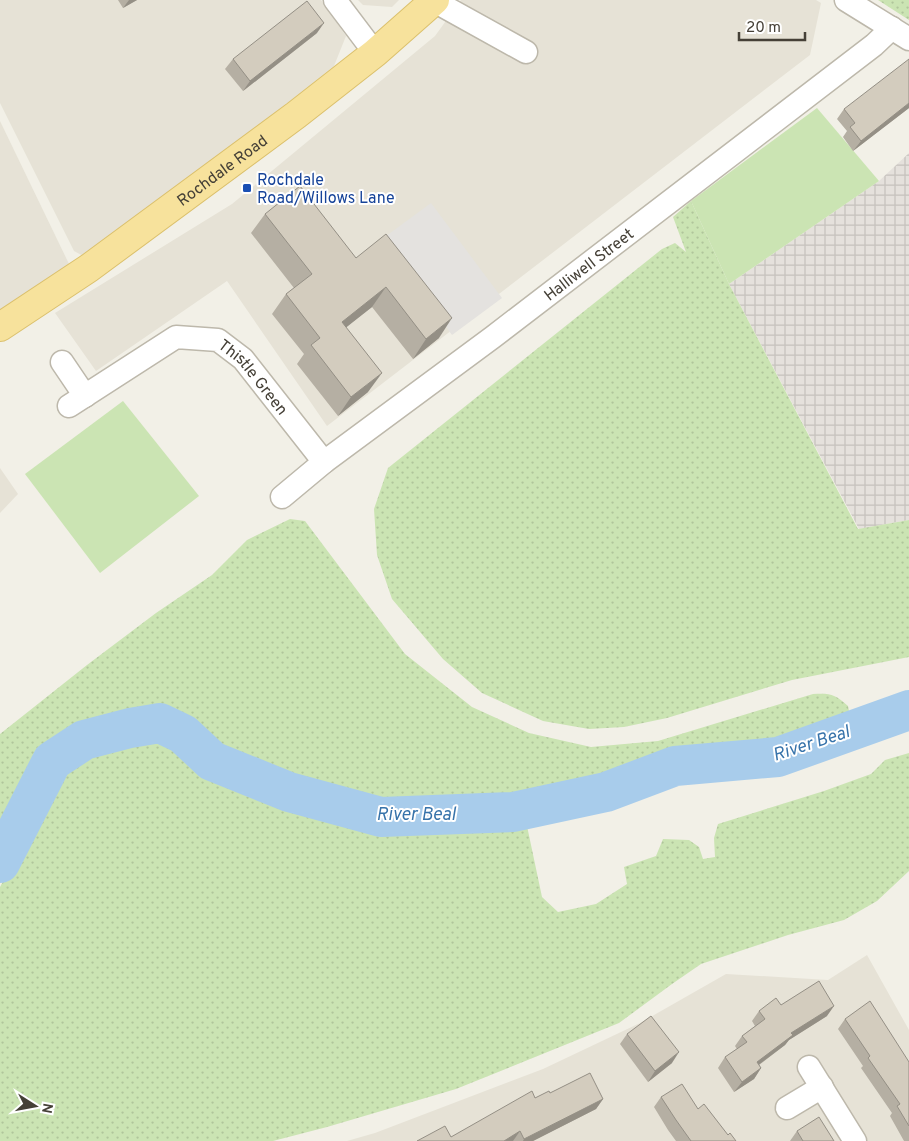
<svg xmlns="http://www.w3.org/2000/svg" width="909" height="1141" viewBox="0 0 909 1141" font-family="Overpass,sans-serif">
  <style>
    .residential { fill: #e6e2d6 }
    .industrial { fill: url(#industrial-grid) }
    .grass { fill: url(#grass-dots) }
    .garden { fill: #cbe4b3 }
    .parking { fill: #e4e2df }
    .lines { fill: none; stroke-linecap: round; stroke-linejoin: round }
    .river { stroke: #a8cceb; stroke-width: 40 }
    .street-casing { stroke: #bdb8ab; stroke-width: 25 }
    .primary-casing { stroke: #dbc06c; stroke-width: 30 }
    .street { stroke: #fff; stroke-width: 22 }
    .primary { stroke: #f7e29c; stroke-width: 28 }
    .wall { fill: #b5afa3 }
    .shaded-wall { fill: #948f85 }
    .building { fill: #d3ccbe; stroke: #948f85 }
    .transit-dot { fill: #1a4fb4; stroke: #fff; stroke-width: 2 }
    .labels { text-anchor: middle; stroke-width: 4; stroke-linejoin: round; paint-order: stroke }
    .street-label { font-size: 16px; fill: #454037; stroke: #fff }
    .transit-label { font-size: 16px; fill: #164399; stroke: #fff; text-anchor: start }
    .water-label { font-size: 18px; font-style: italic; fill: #3773aa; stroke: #fff }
  </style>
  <defs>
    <pattern id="industrial-grid" width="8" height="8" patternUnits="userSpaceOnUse" patternTransform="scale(1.25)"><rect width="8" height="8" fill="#e5e1dc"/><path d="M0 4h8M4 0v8" fill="none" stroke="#c6c2bd"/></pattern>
    <pattern id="grass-dots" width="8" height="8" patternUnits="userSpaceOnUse" patternTransform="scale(1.25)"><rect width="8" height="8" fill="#cbe4b3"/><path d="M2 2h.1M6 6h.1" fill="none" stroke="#b0c59b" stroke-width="1.8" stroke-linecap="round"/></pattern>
  </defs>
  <rect width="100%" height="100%" fill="#f2f0e7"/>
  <g class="residential">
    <polygon points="0,0 321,0 346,36 334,66 222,155 87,258 74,251 0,103"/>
    <polygon points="358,0 399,0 392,7 363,5"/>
    <polygon points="461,0 816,0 821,3 810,55 327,426 227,281 96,371 55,313 232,204 435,36"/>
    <polygon points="0,121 70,266 0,317"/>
    <polygon points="0,468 18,494 0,513"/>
    <polygon points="867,955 909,1030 909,1141 347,1141 375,1133 543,1069 640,1023 726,974 828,980"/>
  </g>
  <polygon class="industrial" points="909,153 909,520 859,529 729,284 879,181"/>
  <g class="grass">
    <polygon points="878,0 909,0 909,20"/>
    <polygon points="691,201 729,284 858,529 909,520 909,657 792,680 667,718 624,727 589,729 543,721 482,693 443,659 392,599 377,555 374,509 388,468 662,249 675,243 686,252 673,217"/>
    <path d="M290 519 305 521 405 654 472 707 529 733 591 747 658 741 813 694C830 693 835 694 848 706L852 726 694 755 629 778 518 804 383 811 274 779 214 751 192 722 167 709 124 713 62 741 44 760 0 843V734L87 665 156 613 212 575 247 540Z"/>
    <polygon points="148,736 174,743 204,769 220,777 339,823 377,833 438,827 527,826 542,897 558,912 596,904 627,884 624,867 656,856 663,839 689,840 699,847 703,859 715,857 714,838 718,824 824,791 871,774 885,760 909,753 909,871 877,901 844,920 788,935 701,964 672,984 619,1023 456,1089 327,1127 273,1141 0,1141 0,887 56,780 80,753 119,739"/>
  </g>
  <g class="garden">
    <polygon points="817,108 879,181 729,284 691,201"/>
    <polygon points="123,401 199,496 100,573 25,474"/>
  </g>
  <polygon class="parking" points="431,203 502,298 452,335 382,239"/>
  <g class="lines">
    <polyline class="river" points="0,863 52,761 84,740 130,728 160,723 183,734 212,761 289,792 381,817 513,812 606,792 675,766 778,757 909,710"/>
    <g class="street-casing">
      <g id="street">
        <polyline points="335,0 375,53"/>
        <polyline points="846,0 909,39"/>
        <polyline points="434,1 526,52"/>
        <polyline points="62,362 85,396"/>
        <path id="s1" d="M69 406 176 337 218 340 243 359 324 462"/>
        <path id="s2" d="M282 497 324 462 493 337 874 45 892 28"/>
        <polyline points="809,1067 855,1141"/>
        <polyline points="787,1108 822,1087"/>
      </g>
    </g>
    <g class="primary-casing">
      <g id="primary">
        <path id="s3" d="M0 327 89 268 296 115 375 53 435 0"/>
      </g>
    </g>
    <use href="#street" class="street"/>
    <use href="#primary" class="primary"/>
  </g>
  <g class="wall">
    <polygon points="118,0 137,0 123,8"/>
    <polygon points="317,33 243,91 225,69 233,59"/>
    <polygon points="909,108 853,151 843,137 847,131 837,119 844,109"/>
    <polygon points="265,214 356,258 439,338 413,359 372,307 346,327 368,392 338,416 297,364 304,354 272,314 286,294 294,288 251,233"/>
    <polygon points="781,1005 827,1016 789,1040 785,1045 759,1065 761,1068 754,1079 734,1092 718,1068 725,1057 737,1049 735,1046 742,1036 755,1026 752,1021 759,1011"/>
    <polygon points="845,1019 909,1062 909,1141 904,1141 890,1116 892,1113 861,1068 863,1066 838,1029"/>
    <polygon points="627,1034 672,1063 648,1082 620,1044"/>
    <polygon points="550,1093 603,1099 596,1109 533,1141 417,1141 451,1137 535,1098"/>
    <polygon points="661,1097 698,1109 728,1135 736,1141 676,1141 668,1130 654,1107"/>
    <polygon points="797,1131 834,1141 790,1141"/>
  </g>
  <g class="shaded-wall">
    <polygon points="129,0 137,0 123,8"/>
    <polygon points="324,23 317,33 243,91 250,81"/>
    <polygon points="909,103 909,108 853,151 861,141"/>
    <polygon points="386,287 372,307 329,341 342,322"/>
    <polygon points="452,318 439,338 413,359 426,339"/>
    <polygon points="382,373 368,392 338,416 351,397"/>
    <polygon points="834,1006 827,1016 789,1040 785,1045 749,1072 757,1062 791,1033"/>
    <polygon points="679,1052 672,1063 648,1082 655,1071"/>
    <polygon points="761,1068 754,1079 734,1092 742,1082"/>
    <polygon points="603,1099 596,1109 533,1141 523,1141 524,1139"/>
    <polygon points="520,1131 513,1141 504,1141"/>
  </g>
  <g class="building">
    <polygon points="307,1 324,23 250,81 233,59"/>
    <polygon points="909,59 909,103 861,141 850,127 855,123 844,109"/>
    <polygon points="300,186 356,258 386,234 452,318 426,339 386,287 342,322 382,373 351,397 311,345 320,338 286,294 312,274 265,214"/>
    <polygon points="819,981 834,1006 791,1033 793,1035 757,1062 761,1068 742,1082 725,1057 747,1042 742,1036 765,1019 759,1011 776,998 781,1005"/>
    <polygon points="870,1001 909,1062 909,1126 897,1106 900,1104 868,1058 870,1056 845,1019"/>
    <polygon points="651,1016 679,1052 655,1071 627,1034"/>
    <polygon points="590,1073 603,1099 524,1139 520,1131 504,1141 417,1141 445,1126 451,1137 532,1091 535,1098 549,1091 550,1093"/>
    <polygon points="682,1084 698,1109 704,1104 728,1135 730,1133 736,1141 691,1141 676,1120 661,1097"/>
    <polygon points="819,1117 834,1141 803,1141 797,1131"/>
  </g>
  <rect class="transit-dot" x="242" y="183" width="10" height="10" rx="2.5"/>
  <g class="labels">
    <g class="street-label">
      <text dy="6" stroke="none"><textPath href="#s3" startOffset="272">Rochdale Road</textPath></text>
      <text dy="6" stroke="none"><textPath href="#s2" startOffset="385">Halliwell Street</textPath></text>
      <text dy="6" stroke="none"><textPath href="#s1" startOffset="221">Thistle Green</textPath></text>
    </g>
    <g class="transit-label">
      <text x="257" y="185">Rochdale<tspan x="257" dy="18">Road/Willows Lane</tspan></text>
    </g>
    <g class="water-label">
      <text transform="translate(811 743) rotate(-18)" y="6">River Beal</text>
      <text x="416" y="820">River Beal</text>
    </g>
  </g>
  <g transform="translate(35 1106) rotate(101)" stroke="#ffffff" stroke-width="4" paint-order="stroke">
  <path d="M0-4L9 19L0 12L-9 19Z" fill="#454037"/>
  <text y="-8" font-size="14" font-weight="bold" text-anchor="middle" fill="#454037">N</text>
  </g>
  <path d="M739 32v8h66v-8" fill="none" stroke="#454037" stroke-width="2.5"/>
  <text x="746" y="32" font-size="15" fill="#454037" stroke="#ffffff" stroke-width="4" paint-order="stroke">20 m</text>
</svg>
